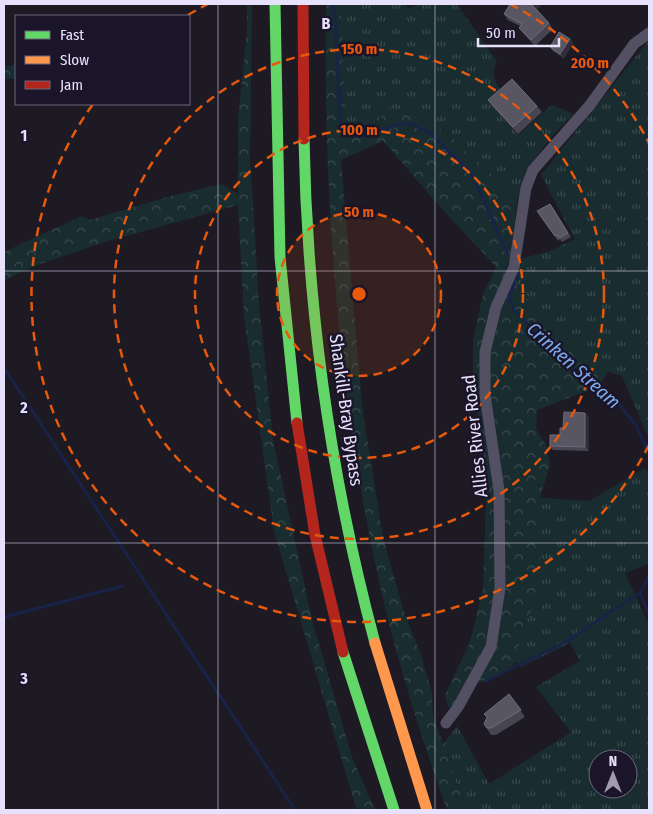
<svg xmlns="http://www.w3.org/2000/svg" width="653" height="814" viewBox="0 0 653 814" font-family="'Fira Sans Condensed',sans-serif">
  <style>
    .grass { fill: url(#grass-tufts); fill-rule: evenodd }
    .forest { fill: url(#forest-crowns) }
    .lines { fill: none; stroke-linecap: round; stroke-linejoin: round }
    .stream { stroke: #182347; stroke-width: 3 }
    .street { stroke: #535063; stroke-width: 11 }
    .fast { stroke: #63d668; stroke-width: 11 }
    .slow { stroke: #ff974d; stroke-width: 11 }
    .jam { stroke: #b3261e; stroke-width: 11 }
    .wall { fill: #484552 }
    .shaded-wall { fill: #302d38 }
    .building { fill: #595664; stroke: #6f6b7c }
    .grid { fill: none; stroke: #e7e1fb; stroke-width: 1; stroke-opacity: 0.55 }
    .ring { fill: none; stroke: #e8590c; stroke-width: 2.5; stroke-dasharray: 9 6 }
    .labels { text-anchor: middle; stroke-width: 5; stroke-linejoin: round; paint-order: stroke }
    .street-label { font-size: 18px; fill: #e7e1fb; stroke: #1b1529 }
    .water-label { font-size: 19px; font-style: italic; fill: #7caaee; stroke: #1b1529 }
    .grid-label { font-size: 16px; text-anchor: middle; font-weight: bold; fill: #e7e1fb; stroke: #1b1529; stroke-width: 5; stroke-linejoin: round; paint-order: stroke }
    .centre { fill: #e8590c; stroke: #1b1529; stroke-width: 2.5 }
    .ring-label { font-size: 15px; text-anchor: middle; font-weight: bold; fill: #e8590c; stroke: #1b1529; stroke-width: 5; stroke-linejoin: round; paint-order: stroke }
  </style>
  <defs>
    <pattern id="grass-tufts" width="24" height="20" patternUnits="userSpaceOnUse" patternTransform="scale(1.25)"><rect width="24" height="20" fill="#192d30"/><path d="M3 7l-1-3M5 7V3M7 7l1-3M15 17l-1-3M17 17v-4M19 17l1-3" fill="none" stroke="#3a4b4f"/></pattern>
    <pattern id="forest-crowns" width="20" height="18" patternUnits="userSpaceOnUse" patternTransform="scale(1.25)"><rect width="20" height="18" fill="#192d30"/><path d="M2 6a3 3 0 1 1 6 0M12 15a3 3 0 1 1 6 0" fill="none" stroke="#3a4b4f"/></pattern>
  </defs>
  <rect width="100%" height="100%" fill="#1d1a24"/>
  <g class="grass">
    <path d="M336 4H405L408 9 418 4H457L497 62C489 76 497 84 505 96L493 107 518 135 552 105 574 114C544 143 527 163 517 204L513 197 504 193 486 166 475 160 446 132 389 107 373 127 362 125 341 160Z"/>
    <polygon points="649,40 649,439 622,376 591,366 510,282 520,259 550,251 575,239 541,175"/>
    <path d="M645 468 649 474V564L625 573 649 625V810H458L437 753 457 726 489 784 571 732 536 687 580 661 570 643 521 667 501 641 513 496 589 501ZM598 759H628V789H598Z"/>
  </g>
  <g class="forest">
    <polygon points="247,4 252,4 250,157 259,303 273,440 312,620 352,757 375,810 356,808 274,531 244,316 238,205 108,241 40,264 4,280 4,252 82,216 90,220 171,196 222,184 238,194 238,118 247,31"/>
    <path d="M326 4H341L346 129 362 125 373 127 389 107 446 132 475 160 486 166 504 192 513 197 517 204 510 257 506 270 520 291 591 365 608 371 600 386 537 410 536 429 546 445 550 465 540 497 538 515 541 573 532 610 518 638 521 658C506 671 490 685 468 682L454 708 448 707 445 695 470 642 483 588 487 478 473 383V340L483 295 496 267 442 209 383 141 341 160 362 406 383 538 405 615 421 655 432 693 433 716 466 810H447C421 736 396 659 379 581 338 397 323 193 326 4Z"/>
    <polygon points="16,64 16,78 4,80 4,67"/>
  </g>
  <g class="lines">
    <g class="stream">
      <polyline points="334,4 341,124 351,136 362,136 401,124 412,124 432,135 472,174 508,255"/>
      <polyline points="518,274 509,296 513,309 569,365 618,403 636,425 649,454"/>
      <polyline points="4,368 295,810"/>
      <polyline points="649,576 640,593 649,614"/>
      <polyline points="4,617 123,586"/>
      <polyline points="486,681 565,642 640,593"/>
    </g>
    <polyline class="street" points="446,723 458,707 491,647 500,588 499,490 485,395 485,352 496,307 514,267 526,188 533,170 590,105 634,44 649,33"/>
    <g class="fast">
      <polyline points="275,4 280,257 297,423"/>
      <path d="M304 139C307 309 331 479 375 643"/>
      <polyline points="343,652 394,810"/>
    </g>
    <polyline class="slow" points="375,643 427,810"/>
    <g class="jam">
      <polyline points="303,4 304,139"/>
      <polyline points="297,423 315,535 343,652"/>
    </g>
  </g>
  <g class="wall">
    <polygon points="537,10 549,23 553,29 535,46 523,33 519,28 520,26 508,20 504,14"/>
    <polygon points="570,39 573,43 564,58 553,51 550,47"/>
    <polygon points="488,100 537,106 542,112 518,134 493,107"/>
    <polygon points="553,208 571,237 562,242 560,239 558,241 537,211"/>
    <polygon points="585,413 589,418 589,451 553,450 550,446 560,435 563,428"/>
    <polygon points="509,694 525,717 496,735 491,735 484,724"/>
  </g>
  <g class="shaded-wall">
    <polygon points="533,4 542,4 536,11 532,5"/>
    <polygon points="570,39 573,43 564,58 560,54"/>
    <polygon points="585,413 589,418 589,451 585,447"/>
  </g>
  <g class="building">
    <polygon points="510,4 533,4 532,5 549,23 531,40 519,28 522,24 504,14"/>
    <polygon points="559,32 570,39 560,54 550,47"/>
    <polygon points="512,79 537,106 513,127 488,100"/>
    <polygon points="550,204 568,233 559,238 557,235 555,236 537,211"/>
    <polygon points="564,412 585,413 585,447 550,446 550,435 560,435 560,428 563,428"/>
    <polygon points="509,694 521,710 491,728 487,728 484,724 487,717 484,714"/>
  </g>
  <path class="grid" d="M218 4V810M435 4V810M4 271H649M4 543H649"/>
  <circle cx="359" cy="294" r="82" fill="#e8590c" fill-opacity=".12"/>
  <g class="ring">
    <circle cx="359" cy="294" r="82"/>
    <circle cx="359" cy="294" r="164"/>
    <circle cx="359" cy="294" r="245"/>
    <path d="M649 445A327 327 0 1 1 93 104M188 15A327 327 0 0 1 208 4M510 4A327 327 0 0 1 649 143"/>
  </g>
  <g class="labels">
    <g class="street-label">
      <text transform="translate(346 410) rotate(82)" y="6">Shankill-Bray Bypass</text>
      <text transform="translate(475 436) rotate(-96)" y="6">Allies River Road</text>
    </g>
    <g class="water-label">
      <text transform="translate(574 365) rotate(42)" y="7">Crinken Stream</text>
    </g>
  </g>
  <g class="grid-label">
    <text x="326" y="29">B</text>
    <text x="24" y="141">1</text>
    <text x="24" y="413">2</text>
    <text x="24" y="684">3</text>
  </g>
  <circle cx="359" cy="294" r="8" class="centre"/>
  <g class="ring-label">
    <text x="359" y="54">150 m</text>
    <text x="590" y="68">200 m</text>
    <text x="359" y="135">100 m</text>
    <text x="359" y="217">50 m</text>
  </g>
  <rect width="653" height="814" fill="none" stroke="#e7e1fb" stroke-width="10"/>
  <rect x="15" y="15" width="175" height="90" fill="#1b1529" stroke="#6d677d"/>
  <rect x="25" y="31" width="25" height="8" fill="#63d668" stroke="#6d677d"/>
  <text x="60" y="40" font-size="15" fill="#e7e1fb">Fast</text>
  <rect x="25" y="56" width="25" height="8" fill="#ff974d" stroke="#6d677d"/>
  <text x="60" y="65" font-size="15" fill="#e7e1fb">Slow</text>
  <rect x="25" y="81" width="25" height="8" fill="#b3261e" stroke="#6d677d"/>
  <text x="60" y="90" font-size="15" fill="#e7e1fb">Jam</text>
  <g transform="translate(613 774)"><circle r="24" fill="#1b1529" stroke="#6d677d"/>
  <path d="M0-4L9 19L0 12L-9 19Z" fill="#a09bb0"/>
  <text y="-8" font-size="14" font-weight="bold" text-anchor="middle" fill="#e7e1fb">N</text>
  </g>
  <path d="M478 38v8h81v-8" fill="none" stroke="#e7e1fb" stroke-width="2.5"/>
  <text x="486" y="38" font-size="15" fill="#e7e1fb" stroke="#1b1529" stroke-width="4" paint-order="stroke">50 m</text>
</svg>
